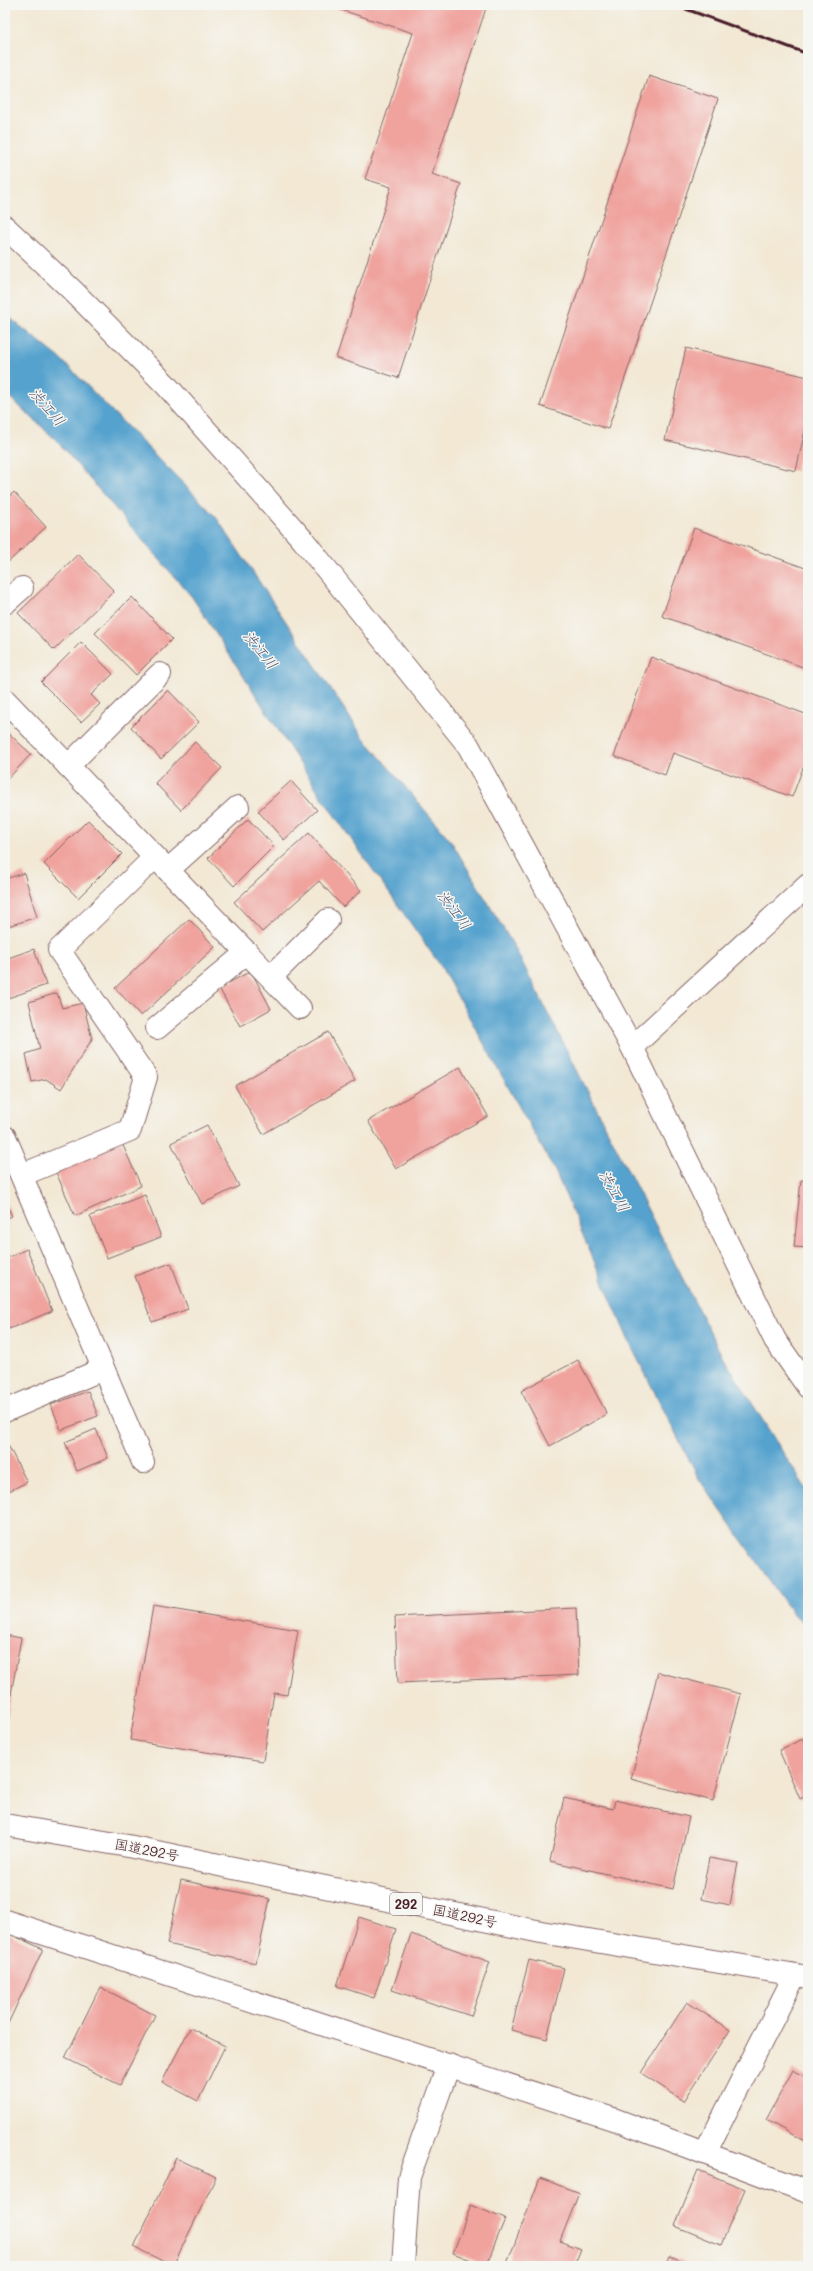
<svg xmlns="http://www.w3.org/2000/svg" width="813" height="2271" viewBox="0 0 813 2271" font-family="Mali,'Klee One',sans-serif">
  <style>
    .water { fill: #55a2ce; stroke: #50607c }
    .building { fill: #f0a29d }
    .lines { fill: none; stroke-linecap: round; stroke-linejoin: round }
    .minor-casing { stroke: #856566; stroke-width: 24 }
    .trunk-casing { stroke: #856566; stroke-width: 24 }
    .minor { stroke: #fff; stroke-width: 22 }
    .trunk { stroke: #fff; stroke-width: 22 }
    .rail { stroke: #4a1f2b; stroke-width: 3 }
    .labels { text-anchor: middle; stroke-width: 3; stroke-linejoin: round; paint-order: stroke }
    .shield { fill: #f6f6f2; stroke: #7e6067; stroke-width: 1 }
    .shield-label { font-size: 13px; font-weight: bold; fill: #4a1f2b }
    .street-label { font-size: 14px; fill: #4a1f2b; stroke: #f6f6f2 }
    .water-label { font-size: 15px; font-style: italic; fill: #4e536c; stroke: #f6f6f2 }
  </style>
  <rect width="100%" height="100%" fill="#f6f6f2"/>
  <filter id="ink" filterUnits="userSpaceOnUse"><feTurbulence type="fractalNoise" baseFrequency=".025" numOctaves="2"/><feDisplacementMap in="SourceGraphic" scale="8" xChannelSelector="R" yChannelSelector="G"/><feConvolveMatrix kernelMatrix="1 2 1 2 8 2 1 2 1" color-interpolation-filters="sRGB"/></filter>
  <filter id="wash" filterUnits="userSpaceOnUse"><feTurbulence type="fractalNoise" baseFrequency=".012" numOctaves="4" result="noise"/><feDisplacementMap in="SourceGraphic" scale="16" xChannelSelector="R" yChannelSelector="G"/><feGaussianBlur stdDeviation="0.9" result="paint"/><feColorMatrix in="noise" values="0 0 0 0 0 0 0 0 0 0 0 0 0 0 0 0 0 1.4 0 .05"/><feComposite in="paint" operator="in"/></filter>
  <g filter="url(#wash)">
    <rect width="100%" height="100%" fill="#f2e8d4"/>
    <polygon class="water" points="5,314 60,358 216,517 363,737 451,841 515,948 721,1354 808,1492 808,1628 793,1614 699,1479 631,1346 555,1171 440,965 325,802 192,597 55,439 5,393"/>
    <g id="blocks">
      <g class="building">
        <polygon points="332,5 487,5 432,174 461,184 398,378 336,358 391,187 365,179 413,33 332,7"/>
        <polygon points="649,76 718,99 608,429 540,406"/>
        <polygon points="686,348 808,377 808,417 796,471 665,440"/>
        <polygon points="14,492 46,527 5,565 5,500"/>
        <polygon points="694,528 808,569 808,669 662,616"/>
        <polygon points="78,554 114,591 54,650 18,613"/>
        <polygon points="132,597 172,639 136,675 95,633"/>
        <polygon points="81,642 113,674 91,695 100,704 81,722 41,682"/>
        <polygon points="651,657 808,715 808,770 803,768 792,797 673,753 665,775 614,756"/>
        <polygon points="168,690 199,722 161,759 131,727"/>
        <polygon points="5,730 31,754 5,782"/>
        <polygon points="195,742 222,768 181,810 155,783"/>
        <polygon points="291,781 317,810 284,840 258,811"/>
        <polygon points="248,819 274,846 234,886 208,858"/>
        <polygon points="88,820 122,854 78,898 44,864"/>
        <polygon points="309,833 361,891 343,907 319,881 262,932 234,902"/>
        <polygon points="24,873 37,917 5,927 5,879"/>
        <polygon points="189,919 215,947 141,1016 115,988"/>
        <polygon points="34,949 46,985 5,999 5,959"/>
        <polygon points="251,971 271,1009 240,1026 219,988"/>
        <polygon points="57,993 62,1008 83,1003 92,1039 61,1089 46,1079 32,1082 26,1054 40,1049 29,1002"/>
        <polygon points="328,1032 355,1081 263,1134 235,1086"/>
        <polygon points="460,1067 488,1116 396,1169 368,1121"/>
        <polygon points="207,1125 239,1186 202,1204 171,1143"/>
        <polygon points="121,1141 141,1186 75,1216 55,1170"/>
        <polygon points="801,1180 808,1180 808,1248 794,1247"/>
        <polygon points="145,1195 161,1237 107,1258 90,1216"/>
        <polygon points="5,1201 12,1216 5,1219"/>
        <polygon points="27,1249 52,1311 9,1329 5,1320 5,1259"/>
        <polygon points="171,1263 188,1309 152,1322 135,1276"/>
        <polygon points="578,1360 607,1414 550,1446 521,1391"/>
        <polygon points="88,1391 98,1416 61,1430 51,1405"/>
        <polygon points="96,1429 108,1458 77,1471 65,1442"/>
        <polygon points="8,1445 27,1482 5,1493 5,1447"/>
        <polygon points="153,1606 298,1630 287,1695 274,1693 263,1761 130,1740"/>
        <polygon points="576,1608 579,1675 398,1683 395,1617"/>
        <polygon points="5,1635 21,1638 7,1717 5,1717"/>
        <polygon points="658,1672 741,1694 713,1801 631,1779"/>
        <polygon points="803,1739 808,1750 808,1795 800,1799 779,1750"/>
        <polygon points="564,1798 613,1809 615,1800 689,1817 673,1889 550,1861"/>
        <polygon points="709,1858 738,1863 730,1905 701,1899"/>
        <polygon points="181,1880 270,1899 256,1963 167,1944"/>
        <polygon points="359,1917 396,1929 374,1998 337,1986"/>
        <polygon points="10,1934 43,1949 5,2030 5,1946"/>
        <polygon points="411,1934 490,1962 471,2016 392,1990"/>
        <polygon points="529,1960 564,1968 547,2039 511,2030"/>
        <polygon points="100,1987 155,2015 120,2085 65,2058"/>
        <polygon points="687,2002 730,2030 684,2101 641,2073"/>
        <polygon points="190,2028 225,2046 198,2101 162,2082"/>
        <polygon points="793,2070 808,2078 808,2143 766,2120"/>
        <polygon points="176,2158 216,2177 173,2266 134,2247"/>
        <polygon points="698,2170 745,2189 721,2245 675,2226"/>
        <polygon points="540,2178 579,2193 560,2241 581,2249 574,2266 506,2266"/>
        <polygon points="471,2205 505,2219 486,2266 453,2253"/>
        <polygon points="670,2257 693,2266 666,2266"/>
      </g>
    </g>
  </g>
  <g filter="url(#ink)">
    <use href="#blocks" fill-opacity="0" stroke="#856566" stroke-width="1"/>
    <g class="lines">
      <g class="minor-casing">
        <g id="minor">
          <polyline points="5,227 72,290 166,385 303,540 468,745 632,1047 775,1340 808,1387"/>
          <polyline points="5,603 22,588"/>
          <polyline points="5,700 300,1008"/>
          <polyline points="68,766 160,674"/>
          <polyline points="168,870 238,807"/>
          <polyline points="271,977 328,920"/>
          <polyline points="157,1028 247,952"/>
          <polyline points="632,1047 808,885"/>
          <polyline points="5,1137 143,1462"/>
          <polyline points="22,1175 130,1130 146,1077 59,950 155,857"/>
          <polyline points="5,1411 103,1369"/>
          <polyline points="5,1921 616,2120 808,2192"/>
          <polyline points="705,2153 795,1975"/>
          <polyline points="403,2266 409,2177 449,2065"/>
        </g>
      </g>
      <g class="trunk-casing">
        <polyline id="trunk" points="5,1825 128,1846 541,1932 808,1977"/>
      </g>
      <use href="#minor" class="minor"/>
      <use href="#trunk" class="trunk"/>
      <polyline class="rail" points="675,5 808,54"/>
    </g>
  </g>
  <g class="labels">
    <rect class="shield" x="390" y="1893" width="32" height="22" rx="3"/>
    <g class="shield-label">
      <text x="406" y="1909">292</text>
    </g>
    <g class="street-label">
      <text transform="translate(147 1850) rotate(11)" y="5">国道292号</text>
      <text transform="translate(465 1916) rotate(12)" y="5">国道292号</text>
    </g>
    <g class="water-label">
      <text transform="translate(47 407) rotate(49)" y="5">渋江川</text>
      <text transform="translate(260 650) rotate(51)" y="5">渋江川</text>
      <text transform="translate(454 910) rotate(53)" y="5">渋江川</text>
      <text transform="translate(614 1191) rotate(61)" y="5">渋江川</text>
    </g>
  </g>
  <rect width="813" height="2271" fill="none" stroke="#f6f6f2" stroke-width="20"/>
</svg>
